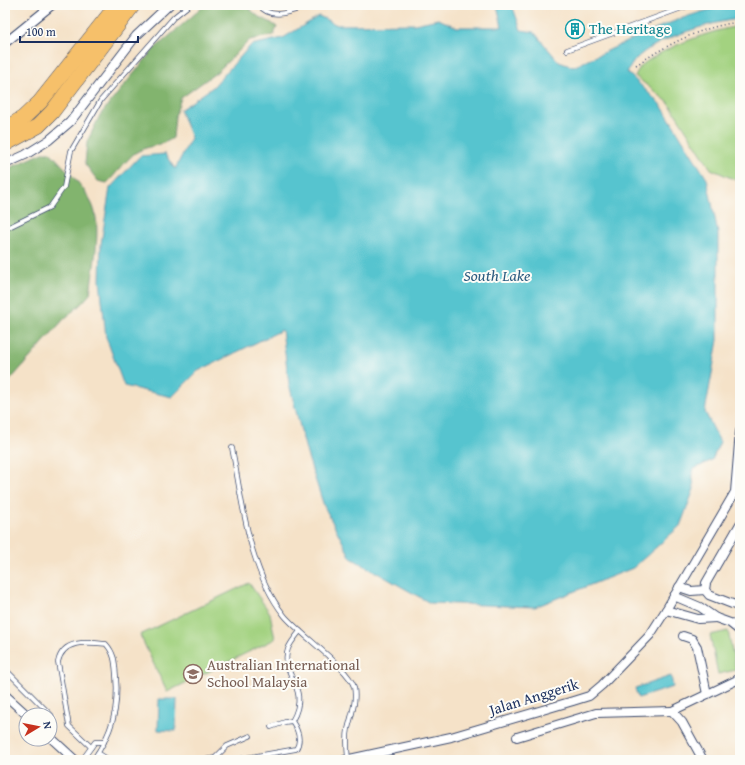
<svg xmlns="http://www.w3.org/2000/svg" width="745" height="765" viewBox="0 0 745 765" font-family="'Gentium Book Plus',serif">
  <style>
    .green { fill: #a3d280; stroke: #5f806f }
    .forest { fill: #82b46e; stroke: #4e7266 }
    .water { fill: #57c4cf; stroke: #397a96 }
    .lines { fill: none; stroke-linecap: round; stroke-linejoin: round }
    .lane-casing { stroke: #3c4a6e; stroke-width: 5.5 }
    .street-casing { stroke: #3c4a6e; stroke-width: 10 }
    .highway-casing { stroke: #3c4a6e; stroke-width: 16 }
    .path { stroke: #3c4a6e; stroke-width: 1.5; stroke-dasharray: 1 3; stroke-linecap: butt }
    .lane { stroke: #fff; stroke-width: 4 }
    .street { stroke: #fff; stroke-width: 8 }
    .highway { stroke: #f6c06b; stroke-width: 15 }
    .labels { text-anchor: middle; stroke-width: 4; stroke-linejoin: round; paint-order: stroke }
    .culture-label { font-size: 15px; fill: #0d838f; stroke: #fdfcf7; text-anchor: start }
    .education-label { font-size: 15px; fill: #785e54; stroke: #fdfcf7; text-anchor: start }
    .street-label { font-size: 15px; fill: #1b2f5e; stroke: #fdfcf7 }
    .water-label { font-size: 16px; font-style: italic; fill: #2d5c80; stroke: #fdfcf7 }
  </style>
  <rect width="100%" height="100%" fill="#fdfcf7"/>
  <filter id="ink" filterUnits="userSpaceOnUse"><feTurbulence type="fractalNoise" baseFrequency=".025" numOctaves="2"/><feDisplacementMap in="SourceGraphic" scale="8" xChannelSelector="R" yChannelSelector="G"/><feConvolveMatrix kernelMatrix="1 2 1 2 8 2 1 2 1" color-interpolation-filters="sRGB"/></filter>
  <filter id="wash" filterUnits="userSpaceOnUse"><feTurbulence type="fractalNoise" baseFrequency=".012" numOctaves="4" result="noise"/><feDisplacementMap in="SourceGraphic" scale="16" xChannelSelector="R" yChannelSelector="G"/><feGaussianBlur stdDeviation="0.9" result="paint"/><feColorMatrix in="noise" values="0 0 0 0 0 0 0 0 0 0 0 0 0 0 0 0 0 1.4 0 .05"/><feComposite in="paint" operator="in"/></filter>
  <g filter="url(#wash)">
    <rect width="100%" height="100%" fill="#f5e2c8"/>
    <g class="green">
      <path d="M740 26V182L711 169 668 102 635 76C637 72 639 68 642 65 664 47 712 30 740 26Z"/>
      <polygon points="249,583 270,613 275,639 167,692 140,635"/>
      <polygon points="728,631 736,670 718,674 710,635"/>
    </g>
    <g class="forest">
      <path d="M205 5H245L259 17 270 22 277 27 274 35 250 40 217 72 181 98 175 116 173 138C162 146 148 145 135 153 129 157 114 176 107 183L98 181 85 164 87 142 100 115 153 50Z"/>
      <path d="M45 152H50C64 168 83 184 92 204 102 224 94 265 91 286L90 294 81 304 64 319 5 386V170Z"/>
    </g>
    <g class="water">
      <path d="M497 5H512L521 30 534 32 559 62 573 67C620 46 690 7 740 5V19C713 21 654 39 636 59 632 63 630 68 627 72L661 105 707 179 718 233V340L705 412 720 442 712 460 692 470 694 489 680 526 633 568 535 607 430 603 351 558 324 506 307 454 289 384 282 330 198 371 172 397 124 386 106 337 100 281 101 244 110 188 140 156 165 154 175 169 191 138 180 110 213 87 251 45 283 38 319 16 337 25 415 24 438 19 457 27H502Z"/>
      <polygon points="671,676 673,687 638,698 635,688"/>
      <polygon points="159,699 177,699 176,731 158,730"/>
    </g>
  </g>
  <g filter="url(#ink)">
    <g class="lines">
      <g class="lane-casing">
        <g id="lane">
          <path d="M259 5C272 22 294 10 311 5"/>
          <polyline points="368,5 374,5"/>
          <polyline points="567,50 690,5"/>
          <polyline points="5,229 50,207 64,187 71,151 101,100 174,17 189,5"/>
          <path d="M232 448C243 504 248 569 284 615 298 633 349 668 354 687 357 702 351 715 348 729 346 739 347 749 348 759"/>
          <polyline points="5,669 51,715"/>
          <path d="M292 721C312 686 279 676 288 649 290 643 296 636 300 631"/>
          <path d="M91 747 69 726 58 662C63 639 87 642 106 644 115 654 115 663 116 676 119 709 112 733 93 760"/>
          <polyline points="98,753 109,760"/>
          <polyline points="215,758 227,746 250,736"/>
          <polyline points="82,760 95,742 104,742"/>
          <polyline points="204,760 215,758 221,760"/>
          <path d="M234 760 296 749C302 740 298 730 292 721L285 722 271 727"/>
        </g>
      </g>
      <g class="street-casing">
        <g id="street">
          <polyline points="5,43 52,5"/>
          <polyline points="5,164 25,155 49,140 70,122 136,36 169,5"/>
          <polyline points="740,524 706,583 705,590 709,595 740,607"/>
          <polyline points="679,587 691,591 705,590"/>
          <polyline points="674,596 700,607 716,618 730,623 740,631"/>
          <polyline points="666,610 698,619 716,618"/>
          <polyline points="683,636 692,639 697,647 707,694"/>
          <polyline points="5,695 27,715"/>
          <polyline points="50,737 75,760"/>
          <polyline points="517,737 596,713 672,711"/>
          <polyline points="345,760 451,737 573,701 589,696 602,685 650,635 666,610 735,492 740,431"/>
          <polyline points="703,760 682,722 672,711 737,680 740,676"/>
        </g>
      </g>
      <g class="highway-casing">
        <g id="highway">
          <polyline points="5,129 23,118 40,102 117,5"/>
          <polyline points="5,144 38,126 52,112 133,5"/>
        </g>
      </g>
      <path class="path" d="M636 65C667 45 702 26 740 22"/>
      <use href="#lane" class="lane"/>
      <use href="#street" class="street"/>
      <use href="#highway" class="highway"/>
    </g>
  </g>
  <defs>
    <g id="building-ring" transform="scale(1)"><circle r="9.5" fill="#fdfcf7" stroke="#0f9aa8" stroke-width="1.5"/><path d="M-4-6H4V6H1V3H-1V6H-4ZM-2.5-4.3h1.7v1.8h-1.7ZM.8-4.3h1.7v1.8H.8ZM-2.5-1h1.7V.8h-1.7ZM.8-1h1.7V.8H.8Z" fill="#0f9aa8"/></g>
    <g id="school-ring" transform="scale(1)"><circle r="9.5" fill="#fdfcf7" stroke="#8d6e63" stroke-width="1.5"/><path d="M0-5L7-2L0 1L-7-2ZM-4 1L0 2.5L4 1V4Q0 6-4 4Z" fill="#8d6e63"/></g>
  </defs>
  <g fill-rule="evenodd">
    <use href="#building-ring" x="575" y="29"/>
    <use href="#school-ring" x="193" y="674"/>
  </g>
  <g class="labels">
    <g class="culture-label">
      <text x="589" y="34">The Heritage</text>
    </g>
    <g class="education-label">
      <text x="207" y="670">Australian International<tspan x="207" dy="17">School Malaysia</tspan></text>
    </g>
    <g class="street-label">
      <text transform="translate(534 697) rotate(-17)" y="5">Jalan Anggerik</text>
    </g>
    <g class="water-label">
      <text x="497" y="281">South Lake</text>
    </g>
  </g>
  <rect width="745" height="765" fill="none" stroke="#fdfcf7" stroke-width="20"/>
  <g transform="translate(38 727) rotate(80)"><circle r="19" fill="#fdfcf7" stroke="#a3aaba"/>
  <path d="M0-3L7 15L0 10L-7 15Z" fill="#c8321e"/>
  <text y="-6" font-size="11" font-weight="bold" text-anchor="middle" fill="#1b2f5e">N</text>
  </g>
  <path d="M20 36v6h118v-6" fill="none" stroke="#1b2f5e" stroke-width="2"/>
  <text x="26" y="36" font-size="12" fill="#1b2f5e" stroke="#fdfcf7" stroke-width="3" paint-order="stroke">100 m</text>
</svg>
